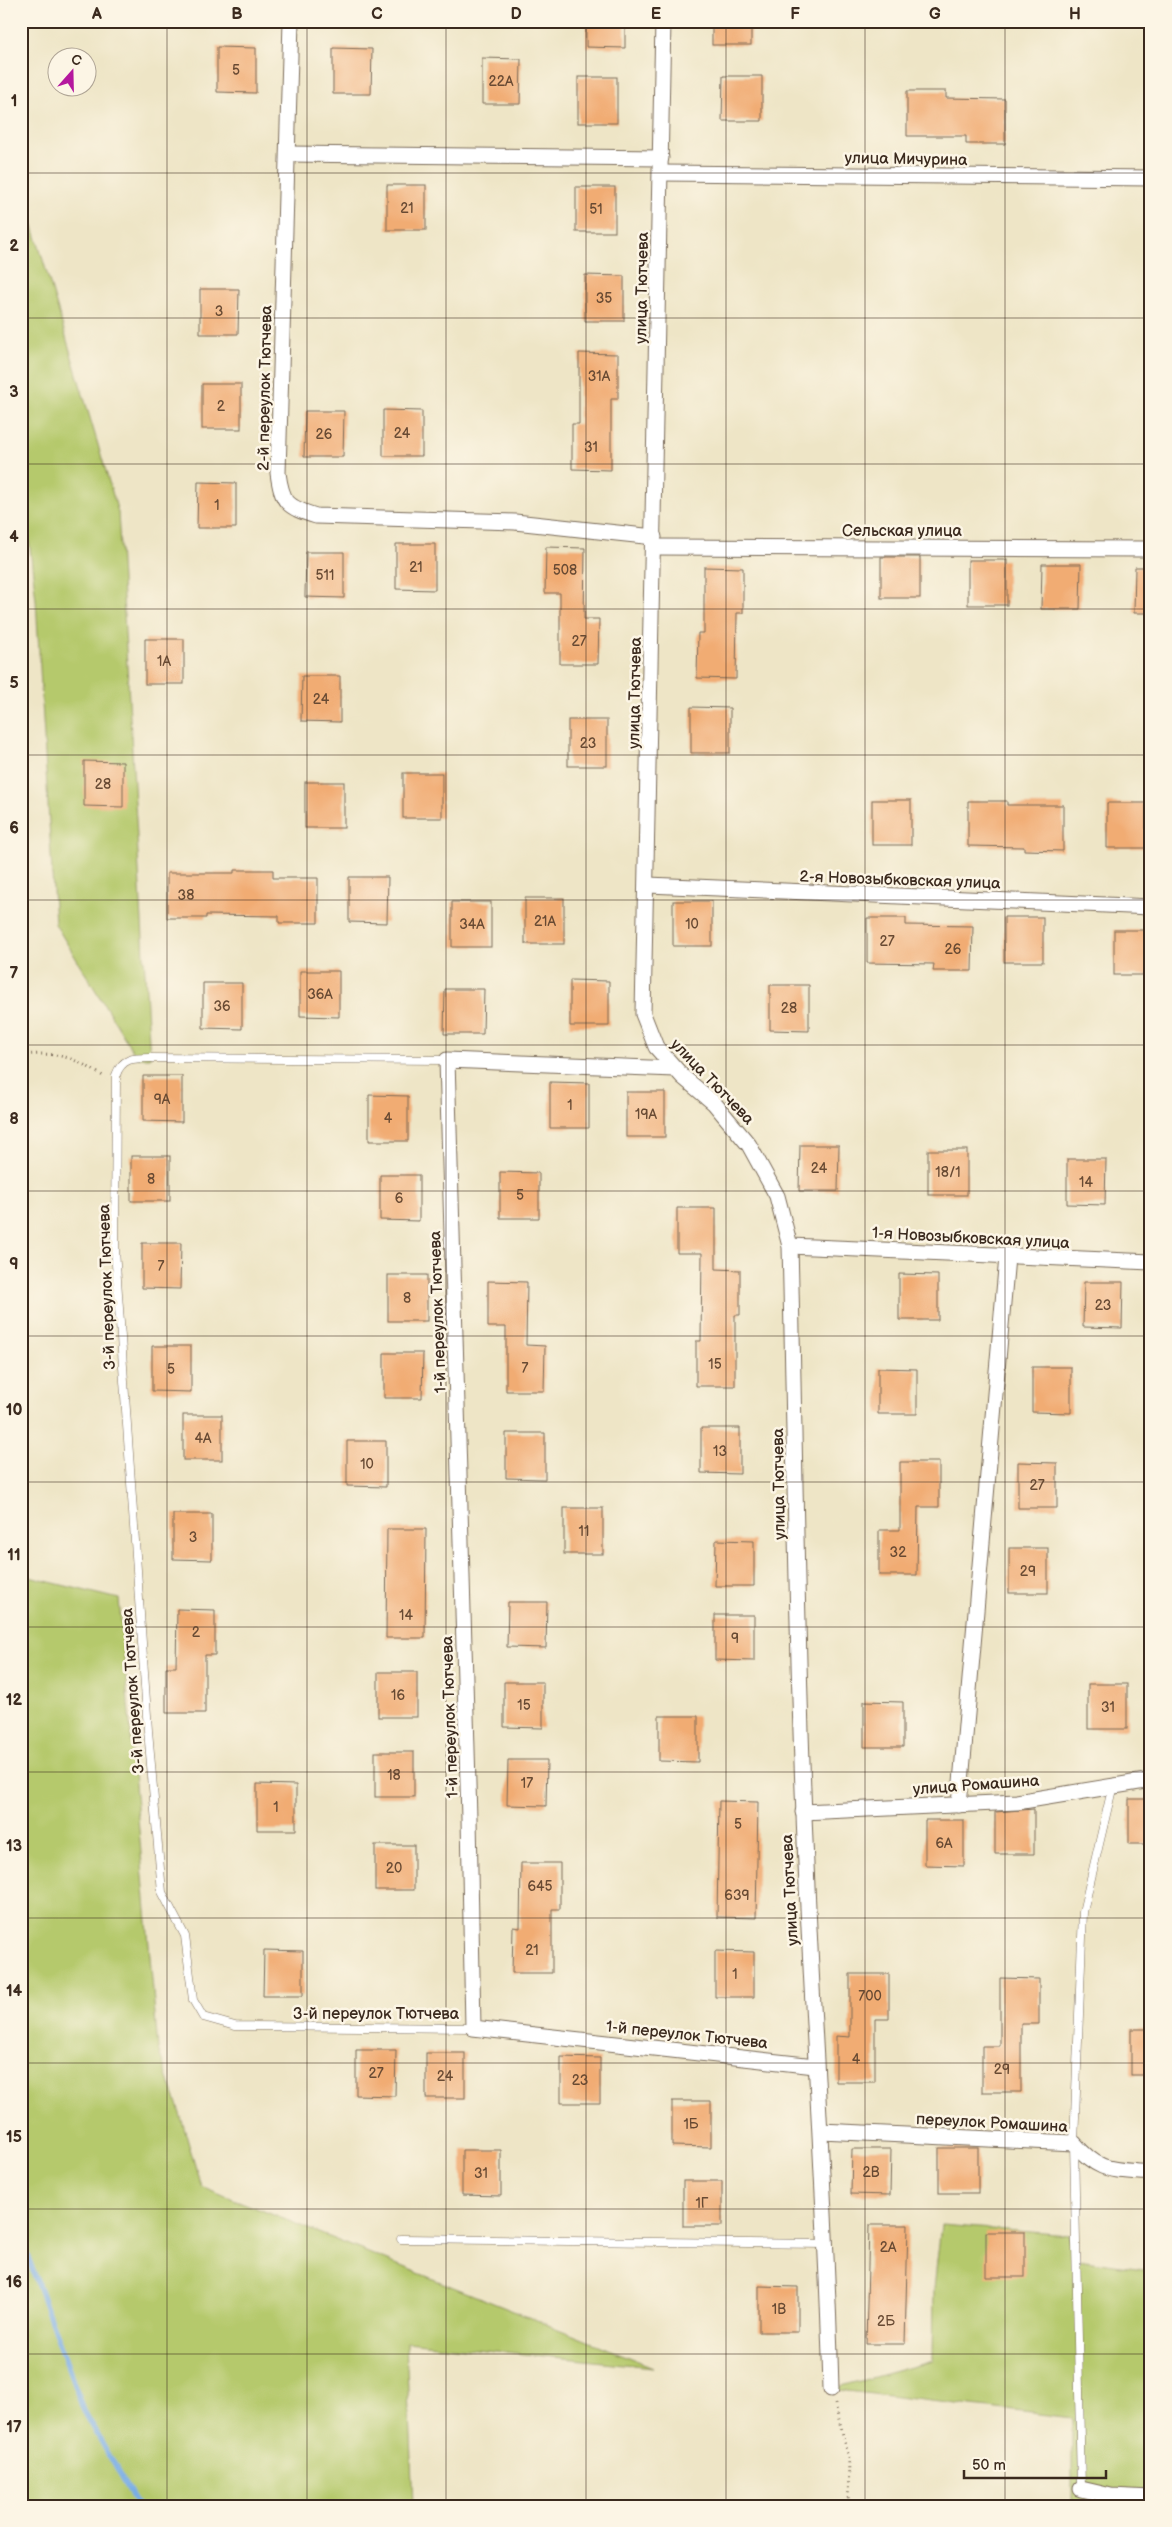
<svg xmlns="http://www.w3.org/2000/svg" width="1172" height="2527" viewBox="0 0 1172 2527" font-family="'Balsamiq Sans',sans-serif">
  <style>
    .green { fill: #b5c96c; stroke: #787a45 }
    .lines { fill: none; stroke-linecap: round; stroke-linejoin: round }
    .stream { stroke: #79ade6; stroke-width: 5.5 }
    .building { fill: #f1ac73 }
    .service-casing { stroke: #7a6b59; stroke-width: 9 }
    .minor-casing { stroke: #7a6b59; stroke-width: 17 }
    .path { stroke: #7a6b59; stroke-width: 3; stroke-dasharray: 1 4; stroke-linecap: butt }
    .service { stroke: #fff; stroke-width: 8 }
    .minor { stroke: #fff; stroke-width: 15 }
    .grid { fill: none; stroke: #3b2a1e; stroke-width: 1; stroke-opacity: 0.55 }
    .labels { text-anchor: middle; stroke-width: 5; stroke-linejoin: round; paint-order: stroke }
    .number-label { font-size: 14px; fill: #684a33 }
    .street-label { font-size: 16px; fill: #3b2a1e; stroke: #fcf5e5 }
    .neatline { fill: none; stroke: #3b2a1e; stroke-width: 2 }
    .grid-label { font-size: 16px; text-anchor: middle; font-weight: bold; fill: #3b2a1e }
  </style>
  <rect width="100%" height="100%" fill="#fcf5e5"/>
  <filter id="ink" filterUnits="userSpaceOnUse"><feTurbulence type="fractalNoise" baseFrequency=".02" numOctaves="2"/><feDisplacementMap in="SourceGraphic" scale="10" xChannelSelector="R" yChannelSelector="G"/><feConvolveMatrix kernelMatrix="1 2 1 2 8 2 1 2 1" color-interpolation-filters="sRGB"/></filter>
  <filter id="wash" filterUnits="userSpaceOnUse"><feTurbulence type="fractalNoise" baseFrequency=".0096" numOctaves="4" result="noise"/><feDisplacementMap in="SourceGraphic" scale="20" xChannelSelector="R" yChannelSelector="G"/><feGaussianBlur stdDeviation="1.12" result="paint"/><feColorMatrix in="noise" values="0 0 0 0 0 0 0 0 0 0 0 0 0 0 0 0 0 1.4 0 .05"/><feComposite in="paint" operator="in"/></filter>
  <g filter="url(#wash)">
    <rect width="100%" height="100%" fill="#eee5c6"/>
    <g class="green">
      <polygon points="21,186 118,512 150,1058 137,1058 55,924 36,600 21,470"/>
      <polygon points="21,1575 119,1599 158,2049 178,2107 201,2186 653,2367 406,2342 413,2506 21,2506"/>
      <polygon points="941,2225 1069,2235 1077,2260 1151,2270 1151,2506 1072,2506 1072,2418 831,2389 933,2361 934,2288"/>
    </g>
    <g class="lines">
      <polyline class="stream" points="21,2238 84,2411 138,2506"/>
    </g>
    <g id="blocks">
      <g class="building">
        <polygon points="586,21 625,21 625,48 586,47"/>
        <rect x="712" y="21" width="39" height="24"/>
        <polygon points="217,47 256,48 256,93 217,92"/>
        <polygon points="333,48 372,49 371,94 333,94"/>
        <polygon points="482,58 521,59 520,104 482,104"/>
        <polygon points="723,76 762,76 762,121 722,121"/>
        <rect x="578" y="77" width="39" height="46"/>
        <polygon points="907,91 946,91 946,98 1005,99 1005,144 966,144 966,136 907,136"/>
        <rect x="387" y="185" width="39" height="45"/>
        <rect x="576" y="187" width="39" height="45"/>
        <polygon points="585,275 624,276 624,321 585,321"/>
        <polygon points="200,289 239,289 238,334 200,334"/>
        <polygon points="579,353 618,354 618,399 611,399 611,470 572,469 572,424 579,424"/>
        <rect x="202" y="384" width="39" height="45"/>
        <polygon points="383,410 422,411 422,456 383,456"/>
        <polygon points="305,411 344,411 343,457 304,457"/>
        <polygon points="198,482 236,483 236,528 197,528"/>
        <polygon points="396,544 435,544 435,590 396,589"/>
        <polygon points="546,547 585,548 584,619 599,619 598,664 560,664 560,593 545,593"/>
        <polygon points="306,552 344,552 344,598 305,597"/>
        <rect x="881" y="557" width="39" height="41"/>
        <rect x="968" y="560" width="39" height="45"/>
        <polygon points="1042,564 1081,564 1080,609 1041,609"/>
        <polygon points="704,567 743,568 743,613 737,613 736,679 697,678 698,633 704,633"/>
        <polygon points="1135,567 1151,567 1151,613 1134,613"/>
        <rect x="145" y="639" width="39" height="45"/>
        <polygon points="302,676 340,676 340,722 301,721"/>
        <polygon points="691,707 730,708 730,753 691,753"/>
        <rect x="568" y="720" width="39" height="46"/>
        <polygon points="84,761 123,762 123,807 84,806"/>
        <rect x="403" y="773" width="39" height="45"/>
        <rect x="305" y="782" width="39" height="46"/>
        <rect x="872" y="800" width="39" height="45"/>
        <polygon points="968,801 1007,801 1007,805 1063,805 1063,851 1024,850 1024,847 968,846"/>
        <rect x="1107" y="803" width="39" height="45"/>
        <polygon points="234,870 273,870 273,878 318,878 318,923 279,923 279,916 206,915 206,918 167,918 167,873 234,873"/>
        <polygon points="349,877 388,877 387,923 349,922"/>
        <rect x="525" y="898" width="39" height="46"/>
        <rect x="673" y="901" width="39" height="45"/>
        <rect x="452" y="902" width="39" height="45"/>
        <rect x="1004" y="917" width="39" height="45"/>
        <polygon points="867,918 906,918 906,925 973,926 972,971 933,971 934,964 867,963"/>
        <rect x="1114" y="930" width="37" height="45"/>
        <polygon points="300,971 339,971 339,1017 300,1016"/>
        <polygon points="570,980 609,981 609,1026 570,1026"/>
        <polygon points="203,983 242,983 242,1029 203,1028"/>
        <polygon points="770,985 809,985 809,1031 770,1030"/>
        <polygon points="445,989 484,989 483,1034 444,1034"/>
        <polygon points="143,1076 182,1076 182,1122 143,1121"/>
        <polygon points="550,1082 589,1083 589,1128 550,1128"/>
        <rect x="626" y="1092" width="39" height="45"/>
        <polygon points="369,1095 408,1096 408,1141 369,1141"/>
        <polygon points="800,1145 839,1145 838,1191 799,1191"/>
        <rect x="928" y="1150" width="39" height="45"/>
        <rect x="131" y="1156" width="39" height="45"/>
        <polygon points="1067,1159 1106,1159 1105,1205 1067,1204"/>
        <polygon points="500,1172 539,1173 539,1218 500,1218"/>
        <polygon points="380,1175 419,1175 419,1221 380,1220"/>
        <polygon points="677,1208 716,1208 716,1269 740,1270 740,1315 735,1315 735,1386 696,1386 696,1341 701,1341 702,1253 677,1253"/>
        <polygon points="142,1243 181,1243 180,1289 142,1288"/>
        <polygon points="899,1274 938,1275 938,1320 899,1320"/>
        <rect x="388" y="1275" width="39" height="46"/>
        <polygon points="488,1281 527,1282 526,1345 545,1346 544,1391 506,1391 506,1327 488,1327"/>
        <polygon points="1084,1282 1123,1282 1122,1328 1083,1327"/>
        <polygon points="152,1346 191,1346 191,1392 152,1391"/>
        <polygon points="384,1353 423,1353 422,1398 384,1398"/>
        <polygon points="1032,1367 1071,1367 1071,1413 1032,1412"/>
        <polygon points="878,1368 917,1369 917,1414 878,1414"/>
        <rect x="183" y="1415" width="39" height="45"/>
        <polygon points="701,1428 740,1428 740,1474 701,1473"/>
        <polygon points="506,1433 545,1433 545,1479 506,1478"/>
        <polygon points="347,1441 386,1441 386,1487 347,1486"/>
        <polygon points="900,1462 939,1462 939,1507 918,1507 917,1575 879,1575 879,1530 900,1530"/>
        <polygon points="1018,1462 1057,1463 1057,1508 1018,1508"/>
        <rect x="564" y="1508" width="39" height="46"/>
        <polygon points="173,1514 212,1514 212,1560 173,1559"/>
        <polygon points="387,1529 426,1529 425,1638 386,1638"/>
        <polygon points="716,1540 754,1541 754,1586 715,1586"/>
        <rect x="1009" y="1548" width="39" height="45"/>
        <polygon points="508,1602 547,1602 546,1648 507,1647"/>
        <polygon points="177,1609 215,1610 215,1655 205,1655 205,1713 166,1713 166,1667 176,1667"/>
        <polygon points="715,1615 754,1615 754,1661 715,1660"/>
        <rect x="378" y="1672" width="39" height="45"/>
        <polygon points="504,1682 543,1682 543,1728 504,1727"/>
        <rect x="1088" y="1684" width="39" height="45"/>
        <polygon points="864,1701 903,1702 903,1747 864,1747"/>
        <polygon points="659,1716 698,1716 698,1762 659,1761"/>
        <rect x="375" y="1752" width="39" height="45"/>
        <polygon points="508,1760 547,1760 546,1806 507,1805"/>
        <polygon points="257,1784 296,1785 296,1830 257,1830"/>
        <rect x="1129" y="1799" width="22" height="45"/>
        <polygon points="719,1801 758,1802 756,1918 717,1917"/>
        <polygon points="1034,1809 1034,1854 995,1854 995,1812"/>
        <polygon points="925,1820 964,1820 964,1866 925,1865"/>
        <rect x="375" y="1845" width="39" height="45"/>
        <polygon points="521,1863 560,1863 560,1909 552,1909 552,1973 512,1973 513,1927 520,1928"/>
        <polygon points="264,1950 303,1951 303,1996 263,1996"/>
        <polygon points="715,1951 754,1952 754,1997 715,1997"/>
        <polygon points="850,1974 889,1974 889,2019 875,2019 875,2082 836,2082 836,2036 850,2037"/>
        <polygon points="1000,1978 1039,1979 1039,2024 1021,2024 1021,2092 982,2092 982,2046 1000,2046"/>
        <rect x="1131" y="2029" width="20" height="46"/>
        <polygon points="356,2050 396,2050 395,2096 356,2095"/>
        <rect x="426" y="2053" width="39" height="45"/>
        <polygon points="561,2057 600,2058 600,2103 561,2103"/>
        <polygon points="672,2101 711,2101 711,2147 672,2146"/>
        <rect x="939" y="2148" width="39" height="45"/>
        <polygon points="852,2149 891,2149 890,2195 851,2194"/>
        <polygon points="462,2150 501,2150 501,2196 462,2195"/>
        <rect x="683" y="2181" width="39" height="45"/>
        <polygon points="869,2225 908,2225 905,2344 866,2344"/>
        <rect x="986" y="2232" width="39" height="45"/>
        <polygon points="759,2286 798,2287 798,2332 759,2332"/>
      </g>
    </g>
  </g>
  <g filter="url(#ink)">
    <use href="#blocks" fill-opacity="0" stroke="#7a6b59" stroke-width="1"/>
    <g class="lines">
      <g class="service-casing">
        <g id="service">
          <path d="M447 1060 150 1058C133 1058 122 1058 116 1075L115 1250 148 1730 162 1892 185 1936 193 2000 203 2017 235 2026 473 2028"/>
          <polyline points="401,2239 827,2244"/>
          <polyline points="1081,2489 1074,2143 1083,1912 1113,1785"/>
        </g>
      </g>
      <g class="minor-casing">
        <g id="minor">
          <path d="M291 21 278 473C282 503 287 507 316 516L515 522 654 537"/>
          <path d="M663 21 643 1014 656 1047 683 1077 714 1103 749 1145 777 1196 790 1246C795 1436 796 1625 804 1815 811 2006 826 2197 831 2389"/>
          <polyline points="288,154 661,158"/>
          <polyline points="661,173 1151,178"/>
          <polyline points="654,547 1151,549"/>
          <polyline points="648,885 1151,907"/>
          <polyline points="675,1069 447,1060 469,1818 473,2028 815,2066"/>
          <polyline points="790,1246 1151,1262"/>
          <polyline points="959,1805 1007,1257"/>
          <polyline points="803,1812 1017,1802 1151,1780"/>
          <path d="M821 2131 1074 2143C1100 2174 1113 2169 1151 2173"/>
          <polyline points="1081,2489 1111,2496 1151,2498"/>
        </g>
      </g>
      <g class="path">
        <path d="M21 1055C59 1052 71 1056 103 1076"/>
        <polyline points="835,2404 849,2458 848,2506"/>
      </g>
      <use href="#service" class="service"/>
      <use href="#minor" class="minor"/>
    </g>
  </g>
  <path class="grid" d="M167 21V2506M307 21V2506M446 21V2506M586 21V2506M726 21V2506M865 21V2506M1005 21V2506M21 173H1151M21 318H1151M21 464H1151M21 609H1151M21 755H1151M21 900H1151M21 1045H1151M21 1191H1151M21 1336H1151M21 1482H1151M21 1627H1151M21 1772H1151M21 1918H1151M21 2063H1151M21 2209H1151M21 2354H1151"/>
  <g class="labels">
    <g class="number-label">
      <text x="236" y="75">5</text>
      <text x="501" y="86">22А</text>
      <text x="407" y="213">21</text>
      <text x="596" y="214">51</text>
      <text x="604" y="303">35</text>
      <text x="219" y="316">3</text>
      <text x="599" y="381">31А</text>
      <text x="221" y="411">2</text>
      <text x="402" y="438">24</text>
      <text x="324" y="439">26</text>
      <text x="591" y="452">31</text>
      <text x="217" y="510">1</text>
      <text x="416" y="572">21</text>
      <text x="565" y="575">508</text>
      <text x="325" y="580">511</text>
      <text x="579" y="646">27</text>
      <text x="164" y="666">1А</text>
      <text x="321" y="704">24</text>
      <text x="588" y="748">23</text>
      <text x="103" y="789">28</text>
      <text x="186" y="900">38</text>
      <text x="545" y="926">21А</text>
      <text x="472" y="929">34А</text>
      <text x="692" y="929">10</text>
      <text x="887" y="946">27</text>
      <text x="953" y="954">26</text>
      <text x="320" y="999">36А</text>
      <text x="222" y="1011">36</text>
      <text x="789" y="1013">28</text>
      <text x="162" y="1104">9А</text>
      <text x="570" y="1110">1</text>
      <text x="646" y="1119">19А</text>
      <text x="388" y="1123">4</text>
      <text x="819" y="1173">24</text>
      <text x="948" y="1177">18/1</text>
      <text x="151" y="1184">8</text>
      <text x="1086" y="1187">14</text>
      <text x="520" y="1200">5</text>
      <text x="399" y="1203">6</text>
      <text x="161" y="1271">7</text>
      <text x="407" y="1303">8</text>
      <text x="1103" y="1310">23</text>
      <text x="715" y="1369">15</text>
      <text x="525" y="1373">7</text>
      <text x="171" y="1374">5</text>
      <text x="203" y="1443">4А</text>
      <text x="720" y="1456">13</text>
      <text x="367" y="1469">10</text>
      <text x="1037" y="1490">27</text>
      <text x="584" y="1536">11</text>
      <text x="193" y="1542">3</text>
      <text x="898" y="1557">32</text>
      <text x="1028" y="1576">29</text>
      <text x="406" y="1620">14</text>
      <text x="196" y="1637">2</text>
      <text x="735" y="1643">9</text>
      <text x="398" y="1700">16</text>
      <text x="524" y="1710">15</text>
      <text x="1108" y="1712">31</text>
      <text x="394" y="1780">18</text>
      <text x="527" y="1788">17</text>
      <text x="276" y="1812">1</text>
      <text x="738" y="1829">5</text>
      <text x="944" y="1848">6А</text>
      <text x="394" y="1873">20</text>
      <text x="540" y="1891">645</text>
      <text x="737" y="1900">639</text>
      <text x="532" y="1955">21</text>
      <text x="735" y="1979">1</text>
      <text x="870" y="2001">700</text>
      <text x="856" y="2064">4</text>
      <text x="1002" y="2074">29</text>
      <text x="376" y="2078">27</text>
      <text x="445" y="2081">24</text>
      <text x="580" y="2085">23</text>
      <text x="691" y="2129">1Б</text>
      <text x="871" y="2177">2В</text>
      <text x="481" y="2178">31</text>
      <text x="702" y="2208">1Г</text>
      <text x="888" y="2252">2А</text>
      <text x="779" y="2314">1В</text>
      <text x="886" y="2326">2Б</text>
    </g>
    <g class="street-label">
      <text transform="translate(906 158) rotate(1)" y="6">улица Мичурина</text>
      <text transform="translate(641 288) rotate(-89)" y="6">улица Тютчева</text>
      <text transform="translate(264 388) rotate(-89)" y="6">2-й переулок Тютчева</text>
      <text x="902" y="536">Сельская улица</text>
      <text transform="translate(634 693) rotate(-89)" y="6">улица Тютчева</text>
      <text transform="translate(900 879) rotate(2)" y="6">2-я Новозыбковская улица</text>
      <text transform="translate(713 1081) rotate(46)" y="6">улица Тютчева</text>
      <text transform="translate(971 1237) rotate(3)" y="6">1-я Новозыбковская улица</text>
      <text transform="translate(106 1287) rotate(-92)" y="6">3-й переулок Тютчева</text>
      <text transform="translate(437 1312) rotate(-92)" y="6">1-й переулок Тютчева</text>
      <text transform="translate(778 1484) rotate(-91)" y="6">улица Тютчева</text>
      <text transform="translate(132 1691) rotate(-94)" y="6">3-й переулок Тютчева</text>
      <text transform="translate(449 1717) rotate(-92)" y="6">1-й переулок Тютчева</text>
      <text transform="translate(976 1784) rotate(-4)" y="6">улица Ромашина</text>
      <text transform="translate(789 1890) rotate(-93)" y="6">улица Тютчева</text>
      <text x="376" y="2019">3-й переулок Тютчева</text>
      <text transform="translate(687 2034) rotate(6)" y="6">1-й переулок Тютчева</text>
      <text transform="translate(992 2122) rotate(3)" y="6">переулок Ромашина</text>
    </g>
  </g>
  <rect width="1172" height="2527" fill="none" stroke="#fcf5e5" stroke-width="55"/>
  <g transform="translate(72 72) rotate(20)"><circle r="24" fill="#fcf5e5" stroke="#afa495"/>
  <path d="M0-4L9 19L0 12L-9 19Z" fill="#b5179e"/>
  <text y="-8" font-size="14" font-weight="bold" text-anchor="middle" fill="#3b2a1e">С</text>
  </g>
  <path d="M964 2470v8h142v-8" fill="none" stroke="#3b2a1e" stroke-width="2.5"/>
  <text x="972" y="2470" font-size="15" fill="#3b2a1e" stroke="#fcf5e5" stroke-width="4" paint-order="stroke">50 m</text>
  <rect x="28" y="28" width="1116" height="2472" class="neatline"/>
  <g class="grid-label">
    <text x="97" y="19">A</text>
    <text x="237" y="19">B</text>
    <text x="377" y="19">C</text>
    <text x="516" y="19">D</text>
    <text x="656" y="19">E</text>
    <text x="795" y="19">F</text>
    <text x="935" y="19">G</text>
    <text x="1075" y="19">H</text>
    <text x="14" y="106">1</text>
    <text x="14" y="251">2</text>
    <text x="14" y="397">3</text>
    <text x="14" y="542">4</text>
    <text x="14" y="688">5</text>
    <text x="14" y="833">6</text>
    <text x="14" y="978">7</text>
    <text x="14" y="1124">8</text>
    <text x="14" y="1269">9</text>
    <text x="14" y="1415">10</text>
    <text x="14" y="1560">11</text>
    <text x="14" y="1705">12</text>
    <text x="14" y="1851">13</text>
    <text x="14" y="1996">14</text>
    <text x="14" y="2142">15</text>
    <text x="14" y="2287">16</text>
    <text x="14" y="2432">17</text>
  </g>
</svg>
